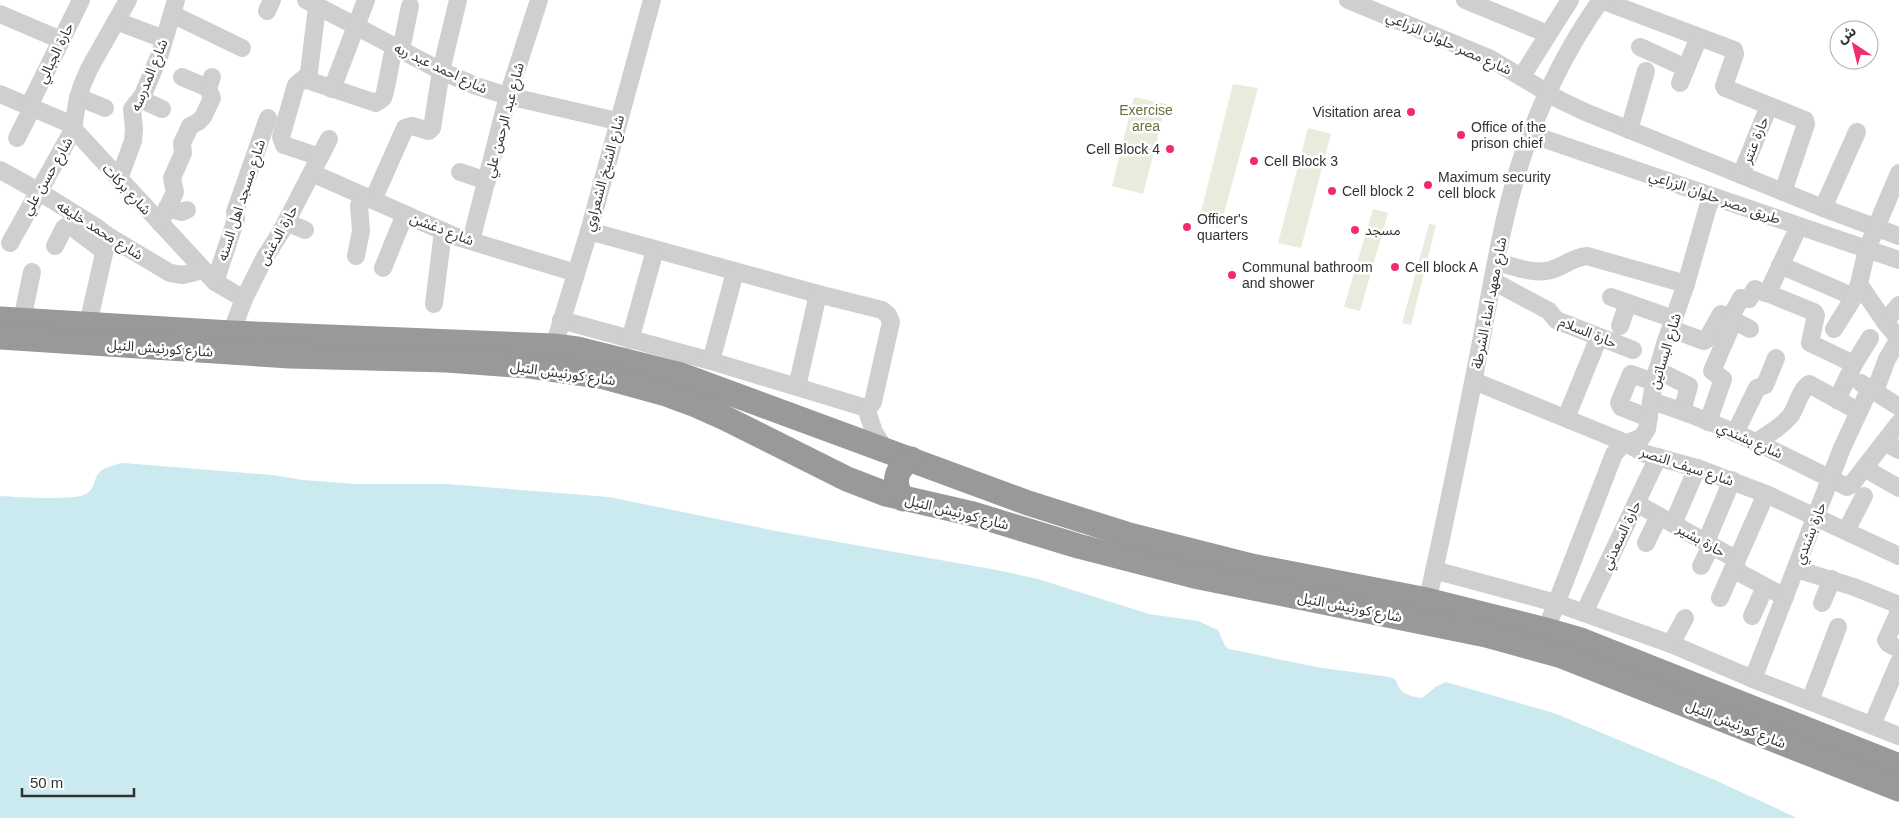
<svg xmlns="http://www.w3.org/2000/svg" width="1899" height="818" viewBox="0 0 1899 818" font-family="Helvetica,'Noto Sans Arabic',sans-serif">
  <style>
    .green { fill: #e9ecdd }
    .water { fill: #cbeaef }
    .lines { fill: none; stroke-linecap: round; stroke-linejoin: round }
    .minor { stroke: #cfcfcf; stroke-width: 18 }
    .highway { stroke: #999; stroke-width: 25 }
    .poi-dot { fill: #f12c6c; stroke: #fff; stroke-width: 2 }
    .labels { text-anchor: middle; stroke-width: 5; stroke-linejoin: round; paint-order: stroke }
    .street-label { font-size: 14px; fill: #323232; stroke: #fff }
    .park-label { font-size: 14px; fill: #62723b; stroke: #fff }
    .poi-label { font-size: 14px; fill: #323232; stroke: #fff; text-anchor: start }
  </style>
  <rect width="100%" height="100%" fill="#fff"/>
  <g class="green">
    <polygon points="1233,84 1258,88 1220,228 1198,224"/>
    <polygon points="1134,97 1166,104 1143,194 1112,186"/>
    <polygon points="1308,128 1331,134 1301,248 1278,243"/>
    <polygon points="1373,209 1388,213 1360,311 1344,307"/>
    <polygon points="1429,224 1436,225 1411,325 1402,323"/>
  </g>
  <path class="water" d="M123 463 272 475 303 480 357 484H447L609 497 776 531 997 570 1038 579 1149 614 1198 621 1218 630 1225 646 1229 649 1322 668 1390 677 1396 680C1400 694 1408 696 1422 698L1437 686 1446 682 1554 713 1715 780 1797 818H0V496C19 497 72 501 86 494 95 489 93 481 98 474 103 467 115 465 123 463Z"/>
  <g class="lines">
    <g class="minor">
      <polyline points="306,0 441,71 476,86 508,96 617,121"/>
      <polyline points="1348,0 1489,58 1560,100 1585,112 1823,208 1899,236"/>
      <polyline points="1465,0 1548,34"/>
      <polyline points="1601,0 1734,50 1735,54 1724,86 1725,88 1805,120 1806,124 1783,192"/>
      <polyline points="317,7 309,72 307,76 296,85 281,137 284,145 320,157"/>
      <polyline points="267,11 272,0"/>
      <polyline points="0,14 61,40"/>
      <polyline points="172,14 242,48"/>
      <polyline points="116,21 164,39"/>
      <polyline points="1640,47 1686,68"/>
      <polyline points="401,50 410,6"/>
      <polyline points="1522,76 1570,0"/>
      <polyline points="182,77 208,88"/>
      <polyline points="304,79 376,103 383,98 385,92 394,47"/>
      <polyline points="1680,83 1699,37"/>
      <polyline points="332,89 366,0"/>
      <polyline points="0,94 68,123 215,282 244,299"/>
      <polyline points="78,97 105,108"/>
      <polyline points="140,99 162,109"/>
      <polyline points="29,106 81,0"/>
      <polyline points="1629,130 1646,71"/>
      <polyline points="1530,134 1899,260"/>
      <polyline points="17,138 32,108"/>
      <polyline points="0,170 38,191 96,227 108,236 170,273 183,275 203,270"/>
      <polyline points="460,172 487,181"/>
      <polyline points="312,173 454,236 576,273"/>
      <polyline points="1741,175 1769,106"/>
      <polyline points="119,179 133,141 134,129 132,109 143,95 160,54 176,0"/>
      <polyline points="373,200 405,128 412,126 429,131 432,128 441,71 458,0"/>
      <polyline points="167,208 182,212 187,210"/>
      <polyline points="1823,208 1857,132"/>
      <polyline points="286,222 305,230"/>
      <polyline points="160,223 175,192 172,178 183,153 182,143 186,135 190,126 198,122 203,117 212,98 208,88 212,77"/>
      <polyline points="471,241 508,96 539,0"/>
      <polyline points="10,243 73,130 77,103 81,88 89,69 128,0"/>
      <polyline points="55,246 64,228 67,226 72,227 104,251"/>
      <polyline points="356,256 361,231 359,205 364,196"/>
      <path d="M1497 262C1514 266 1533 275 1551 270 1565 266 1571 258 1587 256L1686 284"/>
      <polyline points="1780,265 1854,297"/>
      <polyline points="383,268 405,214"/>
      <polyline points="1493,281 1549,311 1556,320 1633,350"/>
      <polyline points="215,282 236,219 235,212 268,118"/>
      <polyline points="1859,284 1885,322 1899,339"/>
      <polyline points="1767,293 1814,312 1816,315 1810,343 1854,364"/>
      <polyline points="1611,297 1674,319"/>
      <polyline points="434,304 443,231"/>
      <polyline points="1730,318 1741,298 1749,299 1755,289 1765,293 1768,292 1799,226"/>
      <polyline points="22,320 32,272"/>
      <polyline points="561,320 711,361 866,408 870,406 873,402 891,322 888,315 882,310 818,294 589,231"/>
      <polyline points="1885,322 1899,305"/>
      <polyline points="88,324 108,236"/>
      <polyline points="1620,326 1628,303"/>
      <polyline points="1671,329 1704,341 1707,339 1721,314 1750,329"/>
      <polyline points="1834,329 1854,297 1859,284 1867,249 1899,173"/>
      <polyline points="231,333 244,299 265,257 281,232 329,139"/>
      <polyline points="630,340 655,250"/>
      <polyline points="554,346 589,231 652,0"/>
      <polyline points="711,361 735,272"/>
      <polyline points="1657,370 1689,386 1682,411"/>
      <polyline points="1474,381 1626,443 1646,454 1697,468 1766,494 1899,556"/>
      <polyline points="1861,383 1899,407"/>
      <polyline points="797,387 818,294"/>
      <polyline points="1875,391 1887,359 1899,339"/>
      <polyline points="1837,400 1854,364 1870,338"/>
      <path d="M1651 401C1720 422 1783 455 1847 487L1851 485 1899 423"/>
      <polyline points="866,408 874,432 886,451"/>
      <polyline points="1566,418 1599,337"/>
      <polyline points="1649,418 1621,407 1619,403 1631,374 1654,382"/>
      <polyline points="1708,422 1723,379 1712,371 1734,320"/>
      <polyline points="1735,433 1757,388 1765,385 1776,358"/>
      <path d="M1756 442C1769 434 1781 427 1791 415 1797 406 1800 390 1809 384L1858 411"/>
      <polyline points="1884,442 1899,450"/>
      <polyline points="1864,468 1899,488"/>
      <polyline points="1636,503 1732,557 1736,561 1736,567 1740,573 1785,597"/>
      <polyline points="1673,524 1697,468"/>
      <polyline points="1846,531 1864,496"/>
      <polyline points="1706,542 1732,480"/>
      <polyline points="1646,543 1659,516"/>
      <polyline points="1701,566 1711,546"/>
      <polyline points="1796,569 1854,587 1899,605"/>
      <polyline points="1434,570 1556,603 1671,644 1753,679 1899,736"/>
      <polyline points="1720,598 1766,494"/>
      <polyline points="1822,603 1832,579"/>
      <path d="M1425 611C1445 525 1462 438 1479 352 1491 291 1500 229 1518 170 1537 109 1564 52 1601 0"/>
      <polyline points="1899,612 1886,640 1889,644 1899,649"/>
      <polyline points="1584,613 1658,457"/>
      <polyline points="1752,616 1765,587"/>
      <polyline points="1546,630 1614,454 1622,445 1642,437 1647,429 1654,382 1665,344 1686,284 1711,196"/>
      <polyline points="1671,644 1685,618"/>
      <polyline points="1753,679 1842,448 1870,388"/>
      <polyline points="1810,701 1838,627"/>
      <polyline points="1872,725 1899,662"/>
    </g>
    <g class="highway">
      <polyline points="0,319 231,333 554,346 577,349 681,375 1028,503 1126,534 1252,566 1427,600 1546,630 1581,640 1899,766"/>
      <polyline points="0,337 290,356 447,360 528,366 604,377 666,394 696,405 725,418 847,479 886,494 973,514 1078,546 1194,576 1486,635 1562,656 1899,789"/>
      <path d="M903 499C892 484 895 469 911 459"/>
    </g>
  </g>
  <g class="poi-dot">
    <circle cx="1411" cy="112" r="5"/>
    <circle cx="1461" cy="135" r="5"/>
    <circle cx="1170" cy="149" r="5"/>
    <circle cx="1254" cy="161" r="5"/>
    <circle cx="1428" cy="185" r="5"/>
    <circle cx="1332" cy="191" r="5"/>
    <circle cx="1187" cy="227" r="5"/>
    <circle cx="1355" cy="230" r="5"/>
    <circle cx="1395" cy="267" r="5"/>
    <circle cx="1232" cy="275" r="5"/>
  </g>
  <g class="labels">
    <g class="street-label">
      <text transform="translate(1449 43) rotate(24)" y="5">شارع مصر حلوان الزراعي</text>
      <text transform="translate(55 53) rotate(-64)" y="5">حارة الجبالي</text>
      <text transform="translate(441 68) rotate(25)" y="5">شارع احمد عبد ربه</text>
      <text transform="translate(149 75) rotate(-68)" y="5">شارع المدرسه</text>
      <text transform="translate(504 120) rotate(-75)" y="5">شارع عبد الرحمن علي</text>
      <text transform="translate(1755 140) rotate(-68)" y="5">حارة عنتر</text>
      <text transform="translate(604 173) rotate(-75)" y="5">شارع الشيخ الشعراوي</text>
      <text transform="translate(47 176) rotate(-60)" y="5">شارع حسن علي</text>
      <text transform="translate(127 189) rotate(47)" y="5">شارع بركات</text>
      <text transform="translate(1715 197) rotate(19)" y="5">طريق مصر حلوان الزراعي</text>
      <text transform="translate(241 200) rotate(-72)" y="5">شارع مسجد اهل السنه</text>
      <text transform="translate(442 229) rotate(21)" y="5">شارع دغشن</text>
      <text transform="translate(100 230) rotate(32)" y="5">شارع محمد خليفه</text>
      <text transform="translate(278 235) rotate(-61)" y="5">حارة الدغش</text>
      <text transform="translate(1489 303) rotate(-79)" y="5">شارع معهد امناء الشرطة</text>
      <text transform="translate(1588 332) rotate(22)" y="5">حارة السلام</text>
      <text transform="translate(160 348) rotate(4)" y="5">شارع كورنيش النيل</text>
      <text transform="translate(1665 351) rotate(-73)" y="5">شارع البساتين</text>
      <text transform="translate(563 373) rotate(8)" y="5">شارع كورنيش النيل</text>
      <text transform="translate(1750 440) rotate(24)" y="5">شارع بشندي</text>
      <text transform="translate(1687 466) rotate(18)" y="5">شارع سيف النصر</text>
      <text transform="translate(957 512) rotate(14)" y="5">شارع كورنيش النيل</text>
      <text transform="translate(1810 533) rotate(-69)" y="5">حارة بشندي</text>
      <text transform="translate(1621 535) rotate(-65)" y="5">حارة السعدني</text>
      <text transform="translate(1701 540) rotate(29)" y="5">حارة بشير</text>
      <text transform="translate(1350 607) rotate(11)" y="5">شارع كورنيش النيل</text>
      <text transform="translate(1736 724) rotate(22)" y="5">شارع كورنيش النيل</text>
    </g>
    <g class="park-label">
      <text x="1146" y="115">Exercise<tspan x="1146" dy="16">area</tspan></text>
    </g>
    <g class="poi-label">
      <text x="1401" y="117" text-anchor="end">Visitation area</text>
      <text x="1471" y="132">Office of the<tspan x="1471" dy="16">prison chief</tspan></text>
      <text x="1160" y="154" text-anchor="end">Cell Block 4</text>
      <text x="1264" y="166">Cell Block 3</text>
      <text x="1438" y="182">Maximum security<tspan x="1438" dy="16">cell block</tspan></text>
      <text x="1342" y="196">Cell block 2</text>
      <text x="1197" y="224">Officer's<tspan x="1197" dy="16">quarters</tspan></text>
      <text x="1365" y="235">مسجد</text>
      <text x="1242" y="272">Communal bathroom<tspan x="1242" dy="16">and shower</tspan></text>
      <text x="1405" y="272">Cell block A</text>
    </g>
  </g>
  <g transform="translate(1854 45) rotate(325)"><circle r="24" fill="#ffffff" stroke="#adadad"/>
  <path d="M0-4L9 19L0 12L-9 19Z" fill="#f12c6c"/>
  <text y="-8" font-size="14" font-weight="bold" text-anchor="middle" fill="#323232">ش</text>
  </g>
  <path d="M22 788v8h112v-8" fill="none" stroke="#323232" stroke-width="2.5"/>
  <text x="30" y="788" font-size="15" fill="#323232" stroke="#ffffff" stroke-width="4" paint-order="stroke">50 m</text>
</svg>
